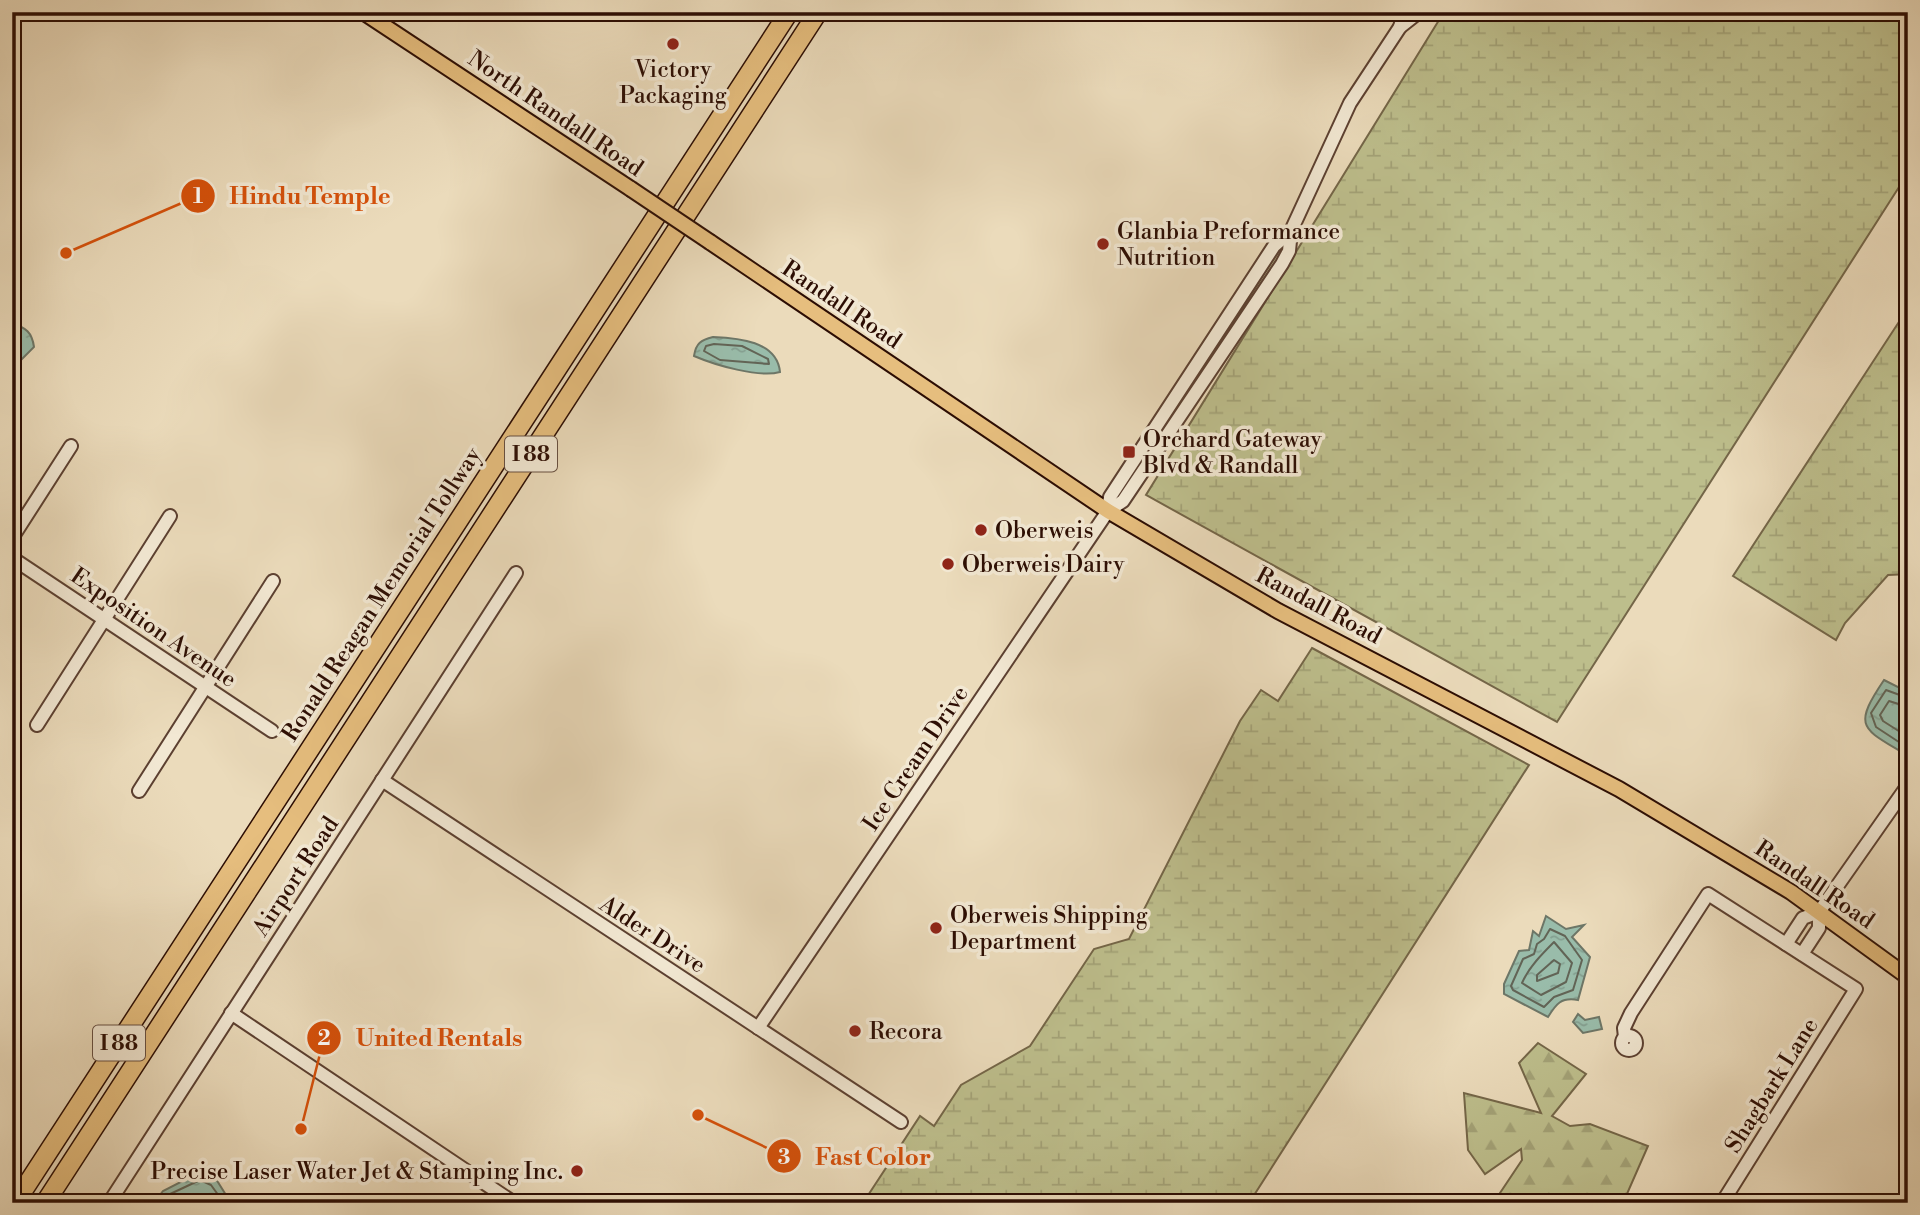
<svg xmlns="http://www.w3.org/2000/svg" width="1920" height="1215" viewBox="0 0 1920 1215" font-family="'Libre Bodoni',serif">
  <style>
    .grass { fill: #bdbe8c; stroke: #746648; stroke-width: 2 }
    .forest { fill: url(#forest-firs); stroke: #746648; stroke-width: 2 }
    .wetland { fill: url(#wetland-marsh); stroke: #746648; stroke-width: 2 }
    .water { fill: url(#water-ripples); stroke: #6d7667; stroke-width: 2 }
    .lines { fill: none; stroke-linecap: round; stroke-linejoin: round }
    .shore { stroke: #626456; stroke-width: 2 }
    .minor-casing { stroke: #5c4031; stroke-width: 16 }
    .major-casing { stroke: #2c0d03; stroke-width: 18 }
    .highway-casing { stroke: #2c0d03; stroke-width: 21 }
    .minor { stroke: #f2e8d3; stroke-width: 12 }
    .major { stroke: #e6be7e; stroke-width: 14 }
    .highway { stroke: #e6be7e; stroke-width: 18 }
    .major-bridge-casing { stroke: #2c0d03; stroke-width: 18; stroke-linecap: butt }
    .major-bridge { stroke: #e6be7e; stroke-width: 14 }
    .poi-dot { fill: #8f2418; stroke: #f2e8d3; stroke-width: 2.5 }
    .labels { text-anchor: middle; stroke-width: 7; stroke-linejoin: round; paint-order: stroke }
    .shield { fill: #f2e8d3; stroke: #674f41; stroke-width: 2 }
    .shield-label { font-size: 21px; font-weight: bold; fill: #2c0d03 }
    .poi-label { font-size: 23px; fill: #2c0d03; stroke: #f2e8d3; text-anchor: start }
    .street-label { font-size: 23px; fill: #2c0d03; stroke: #f2e8d3 }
    .leader { fill: none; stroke: #d5510b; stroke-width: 2.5 }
    .callout-dot { fill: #d5510b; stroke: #f2e8d3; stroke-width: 2.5 }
    .mark-label { font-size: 21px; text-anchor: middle; font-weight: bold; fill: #fff }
    .callout-label { font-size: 24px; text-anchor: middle; font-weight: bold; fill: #d5510b; stroke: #f2e8d3; stroke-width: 7; stroke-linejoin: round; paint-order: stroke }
  </style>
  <defs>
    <pattern id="forest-firs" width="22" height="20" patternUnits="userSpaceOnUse" patternTransform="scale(1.75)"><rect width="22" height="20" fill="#bdbe8c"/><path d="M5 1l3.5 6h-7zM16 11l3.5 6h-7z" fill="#a3a277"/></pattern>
    <pattern id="wetland-marsh" width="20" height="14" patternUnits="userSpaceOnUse" patternTransform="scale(1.75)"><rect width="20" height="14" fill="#bdbe8c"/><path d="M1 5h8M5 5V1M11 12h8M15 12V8" fill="none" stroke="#a3a277"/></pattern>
    <pattern id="water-ripples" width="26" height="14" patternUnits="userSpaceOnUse" patternTransform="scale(1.75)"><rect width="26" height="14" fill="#99bcaa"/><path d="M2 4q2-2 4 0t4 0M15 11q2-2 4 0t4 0" fill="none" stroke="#84a091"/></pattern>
  </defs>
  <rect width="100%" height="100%" fill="#ebdbbb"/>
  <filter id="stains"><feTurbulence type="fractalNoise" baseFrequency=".00286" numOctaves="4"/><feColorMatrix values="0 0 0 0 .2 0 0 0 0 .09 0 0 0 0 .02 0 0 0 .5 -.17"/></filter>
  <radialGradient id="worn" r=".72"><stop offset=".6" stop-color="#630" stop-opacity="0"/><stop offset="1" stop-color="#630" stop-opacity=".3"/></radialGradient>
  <polygon class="grass" points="1285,238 1278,261 1218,349"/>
  <polygon class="forest" points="1538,1043 1586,1074 1552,1116 1570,1126 1590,1124 1648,1146 1623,1203 1501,1203 1500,1193 1522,1160 1521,1149 1485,1174 1468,1150 1464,1093 1541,1113 1519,1063"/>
  <g class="wetland">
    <polygon points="1444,12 1908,12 1908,173 1557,722 1146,495"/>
    <polygon points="1908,308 1908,574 1888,575 1845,623 1836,640 1733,576"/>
    <polygon points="1312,648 1529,765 1249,1203 863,1203 920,1116 934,1126 961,1085 1030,1046 1094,949 1129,939 1240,721 1261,690 1278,701"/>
  </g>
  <g class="water">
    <path d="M12 323C26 328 32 332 34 347L12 369Z"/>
    <path d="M713 337C738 338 777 341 780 372 759 378 715 365 694 356 696 343 701 340 713 337Z"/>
    <path d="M1884 680 1908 692V756C1863 728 1851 729 1884 680Z"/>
    <path d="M1546 916 1566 929 1584 925 1572 937 1590 957 1578 1000C1561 997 1556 1004 1548 1017L1504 994V984L1519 951 1529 950 1533 931 1539 936Z"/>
    <polygon points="1578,1014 1585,1020 1599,1017 1602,1029 1583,1033 1573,1022"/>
    <polygon points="200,1172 216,1179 231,1203 154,1203 163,1191"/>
  </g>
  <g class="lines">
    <g class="shore">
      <polygon points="714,344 742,346 768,359 769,364 720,360 704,351 706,346"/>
      <polyline points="1908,698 1886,690 1871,713 1876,727 1908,748"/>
      <polyline points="1908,707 1889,701 1880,715 1883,721 1908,737"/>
      <polygon points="1550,929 1565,936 1582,960 1573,990 1554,997 1544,1007 1513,990 1511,986 1523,959 1534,954 1537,944 1544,939"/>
      <path d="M1554 942 1572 963 1566 982 1541 995 1522 983C1529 967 1542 954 1554 942Z"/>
      <polygon points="1554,960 1560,964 1558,973 1537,981 1537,975"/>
      <polyline points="163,1203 168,1195 200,1180 211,1185 224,1203"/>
    </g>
    <g class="minor-casing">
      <g id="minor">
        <polyline points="1400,27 1419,12"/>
        <polyline points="1108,511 1123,501 1282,264 1289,251 1291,231 1350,103 1400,27 1404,12"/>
        <polyline points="12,538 71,446"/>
        <polyline points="12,558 272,731"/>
        <polyline points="37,725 170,516"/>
        <polyline points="382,780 901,1122"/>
        <polyline points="139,791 273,581"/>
        <polyline points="1819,912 1908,785"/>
        <polyline points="1786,944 1803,918 1819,912"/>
        <polyline points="1802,954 1819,928 1819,912"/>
        <polyline points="231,1013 514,1203"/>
        <polyline points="758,1028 1108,511 1110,497 1274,246 1291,231"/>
        <circle cx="1629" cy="1043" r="7"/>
        <polyline points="1625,1037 1624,1028 1631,1013 1708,894 1856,989 1722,1203"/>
        <polyline points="109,1203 516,573"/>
      </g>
    </g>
    <g class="major-casing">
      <g id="major">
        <polyline points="363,12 631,189"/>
        <polyline points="710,242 1108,511 1278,611 1619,789 1791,892 1908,977"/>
      </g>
    </g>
    <g class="highway-casing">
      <g id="highway">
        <polyline points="15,1203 789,12"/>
        <polyline points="45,1203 818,12"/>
      </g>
    </g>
    <use href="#minor" class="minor"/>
    <use href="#major" class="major"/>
    <use href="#highway" class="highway"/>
    <g class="major-bridge-casing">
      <polyline id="major-bridge" points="631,189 710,242"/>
    </g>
    <use href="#major-bridge" class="major-bridge"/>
  </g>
  <g class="poi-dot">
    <circle cx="673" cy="44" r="7"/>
    <circle cx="1103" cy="244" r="7"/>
    <rect x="1122" y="445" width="14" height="14" rx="3.5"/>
    <circle cx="981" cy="530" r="7"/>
    <circle cx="948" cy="564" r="7"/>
    <circle cx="936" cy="928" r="7"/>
    <circle cx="855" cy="1031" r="7"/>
    <circle cx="577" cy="1171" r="7"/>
  </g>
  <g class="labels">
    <g class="shield">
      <rect x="505" y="436.5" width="52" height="35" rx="5"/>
      <rect x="93" y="1025.5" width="52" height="35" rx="5"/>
    </g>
    <g class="shield-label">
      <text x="531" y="461">I 88</text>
      <text x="119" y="1050">I 88</text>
    </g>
    <g class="poi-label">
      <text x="673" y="77" text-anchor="middle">Victory<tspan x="673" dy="26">Packaging</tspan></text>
      <text x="1117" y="239">Glanbia Preformance<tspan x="1117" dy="26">Nutrition</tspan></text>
      <text x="1143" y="447">Orchard Gateway<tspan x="1143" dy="26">Blvd &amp; Randall</tspan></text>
      <text x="995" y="538">Oberweis</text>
      <text x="962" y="572">Oberweis Dairy</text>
      <text x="950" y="923">Oberweis Shipping<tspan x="950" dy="26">Department</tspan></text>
      <text x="869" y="1039">Recora</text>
      <text x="563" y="1179" text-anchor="end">Precise Laser Water Jet &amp; Stamping Inc.</text>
    </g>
    <g class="street-label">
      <text transform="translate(556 113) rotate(34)" y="8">North Randall Road</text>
      <text transform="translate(842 304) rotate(34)" y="8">Randall Road</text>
      <text transform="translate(381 594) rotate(-57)" y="8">Ronald Reagan Memorial Tollway</text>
      <text transform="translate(1319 605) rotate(28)" y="8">Randall Road</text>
      <text transform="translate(154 627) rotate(34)" y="8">Exposition Avenue</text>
      <text transform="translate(915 758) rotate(-56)" y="8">Ice Cream Drive</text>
      <text transform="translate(295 876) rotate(-57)" y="8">Airport Road</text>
      <text transform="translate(1815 884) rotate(34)" y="8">Randall Road</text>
      <text transform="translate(653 934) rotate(33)" y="8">Alder Drive</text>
      <text transform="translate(1771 1085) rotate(-58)" y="8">Shagbark Lane</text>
    </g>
  </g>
  <path class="leader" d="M66 253L198 196M301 1129L324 1038M698 1115L784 1156"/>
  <g class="callout-dot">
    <circle cx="66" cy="253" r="7"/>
    <circle cx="301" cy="1129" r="7"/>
    <circle cx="698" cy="1115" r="7"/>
    <circle cx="198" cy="196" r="18"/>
    <circle cx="324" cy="1038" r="18"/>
    <circle cx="784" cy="1156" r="18"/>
  </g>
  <g class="mark-label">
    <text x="198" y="203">1</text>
    <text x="324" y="1045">2</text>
    <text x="784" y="1164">3</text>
  </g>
  <g class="callout-label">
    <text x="310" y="204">Hindu Temple</text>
    <text x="439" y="1046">United Rentals</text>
    <text x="873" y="1165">Fast Color</text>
  </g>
  <rect width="1920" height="1215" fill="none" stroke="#ebdbbb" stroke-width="42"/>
  <rect x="14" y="14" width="1892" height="1187" fill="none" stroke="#2c0d03" stroke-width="3.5"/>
  <rect x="21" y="21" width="1878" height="1173" fill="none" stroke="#2c0d03" stroke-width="2"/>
  <rect width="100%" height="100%" filter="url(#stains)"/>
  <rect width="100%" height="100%" fill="url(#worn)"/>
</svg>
